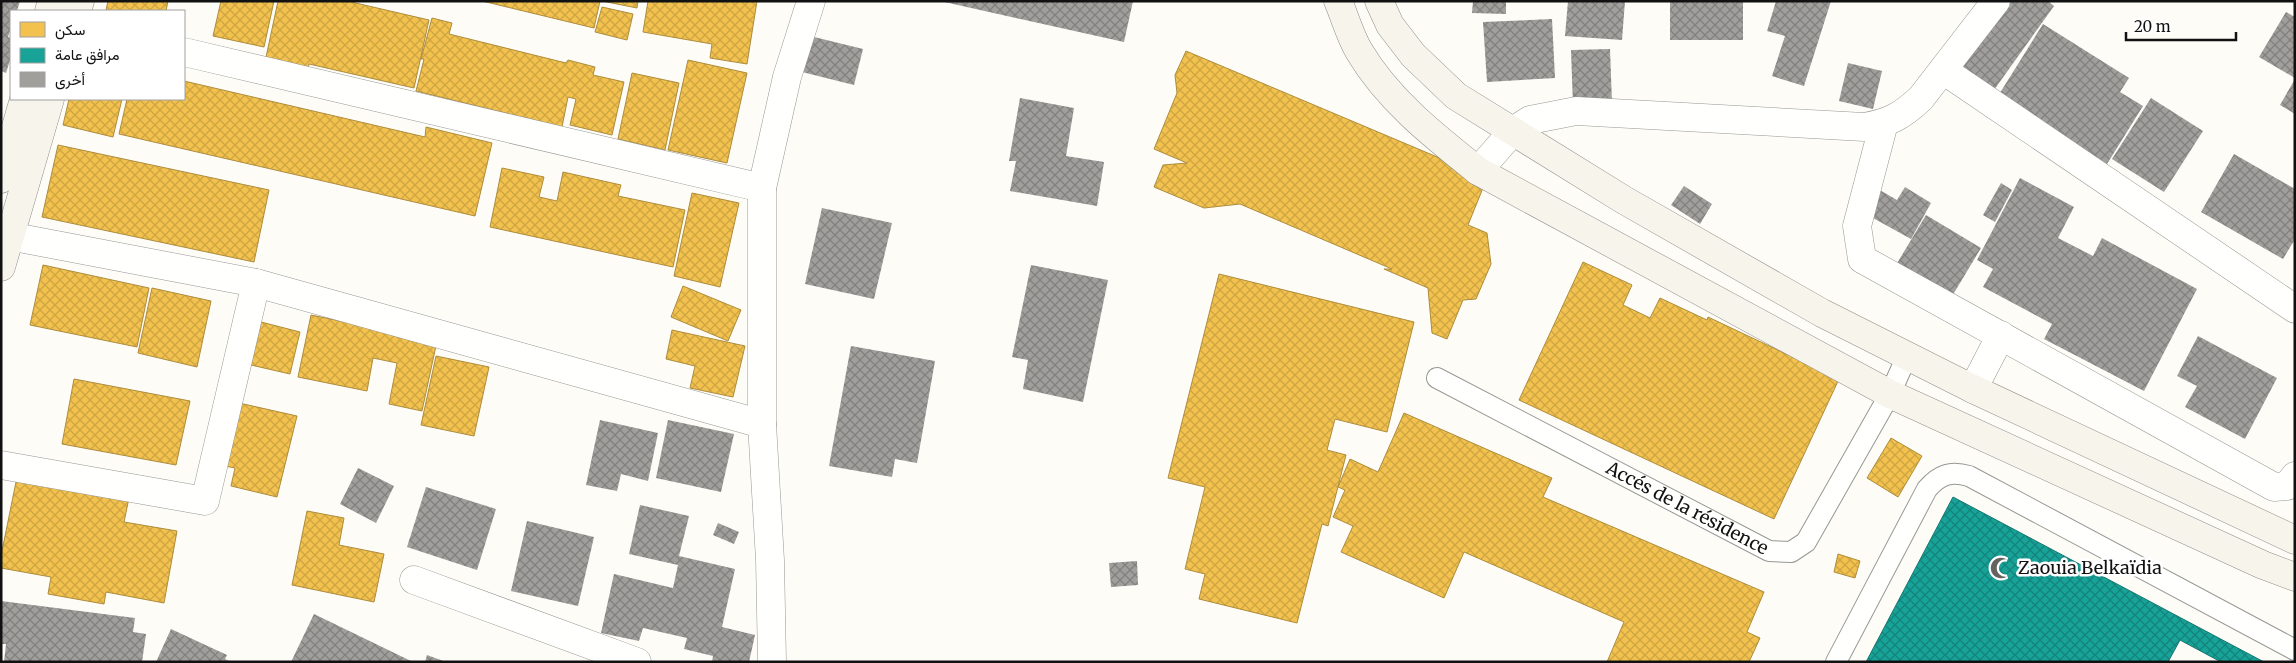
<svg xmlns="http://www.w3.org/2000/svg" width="2296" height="663" viewBox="0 0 2296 663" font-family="Merriweather,Vazirmatn,serif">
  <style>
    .homes { fill: url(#homes-cross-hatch); stroke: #ae8c3c }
    .public { fill: url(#public-cross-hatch); stroke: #157770 }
    .building { fill: url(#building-cross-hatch) }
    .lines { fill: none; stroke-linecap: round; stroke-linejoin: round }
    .lane-casing { stroke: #979795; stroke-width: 22 }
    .street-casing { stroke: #979795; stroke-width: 29 }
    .secondary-casing { stroke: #8e8d8b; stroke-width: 29 }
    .lane { stroke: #fffffe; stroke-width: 20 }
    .street { stroke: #fffffe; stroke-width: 28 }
    .secondary { stroke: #f6f4eb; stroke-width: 28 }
    .labels { text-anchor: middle; stroke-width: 5; stroke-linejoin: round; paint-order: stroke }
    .street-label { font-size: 18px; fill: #111; stroke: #fff }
    .poi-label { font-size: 18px; fill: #111; stroke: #fff; text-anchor: start }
  </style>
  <defs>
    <pattern id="homes-cross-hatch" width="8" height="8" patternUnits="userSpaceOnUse" patternTransform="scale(1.25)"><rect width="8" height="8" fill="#f2c14e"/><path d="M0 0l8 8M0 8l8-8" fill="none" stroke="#cea543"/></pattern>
    <pattern id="public-cross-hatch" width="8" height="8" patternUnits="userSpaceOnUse" patternTransform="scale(1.25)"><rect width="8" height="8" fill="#17a398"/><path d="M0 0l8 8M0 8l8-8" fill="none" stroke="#13837b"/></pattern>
    <pattern id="building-cross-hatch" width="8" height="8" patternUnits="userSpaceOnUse" patternTransform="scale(1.25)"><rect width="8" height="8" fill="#a19f9c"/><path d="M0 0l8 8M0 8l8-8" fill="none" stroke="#82807e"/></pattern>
  </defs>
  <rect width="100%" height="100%" fill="#fdfcf7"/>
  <g class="homes">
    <polygon points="108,1 168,1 166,11 112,11 106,10"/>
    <polygon points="221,1 274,1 264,47 213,36"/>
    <polygon points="278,1 347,1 429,20 414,88 309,64 307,72 265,62"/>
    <polygon points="482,1 600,1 594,28"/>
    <polygon points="602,1 638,1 637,8"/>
    <polygon points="648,1 757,1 747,64 710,58 712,44 643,32"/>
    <polygon points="602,7 633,14 627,40 595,32"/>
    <polygon points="432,18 452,23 449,34 566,63 568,60 595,67 593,75 624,82 612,135 570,125 576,99 568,97 562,127 416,91 424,59 421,59"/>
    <polygon points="1186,51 1487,178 1468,225 1487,233 1491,264 1476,299 1463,300 1447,339 1432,333 1428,288 1384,269 1392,269 1240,204 1204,208 1154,187 1163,165 1187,163 1154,149 1177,93 1175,75"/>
    <polygon points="688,60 747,73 727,163 668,150"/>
    <polygon points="632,73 679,83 665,150 618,139"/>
    <polygon points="184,81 425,137 426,127 492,143 475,216 119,134 127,99 184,99"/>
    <polygon points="69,99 122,99 113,137 63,125"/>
    <polygon points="58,145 269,190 254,262 42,217"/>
    <polygon points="502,168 544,177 539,197 557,201 563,172 621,185 618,196 685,210 673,267 490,227"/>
    <polygon points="692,193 739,203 720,287 674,276"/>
    <polygon points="1583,262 1632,285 1623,305 1650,318 1660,298 1707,320 1708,317 1839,379 1774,519 1519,400"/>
    <polygon points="43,265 149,288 137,347 30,325"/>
    <polygon points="1219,274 1414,322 1387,432 1335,419 1327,450 1346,455 1328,526 1322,524 1297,623 1199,599 1205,574 1185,569 1205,487 1168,478"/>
    <polygon points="683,286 741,310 728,341 671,317"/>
    <polygon points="152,288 211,301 197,367 138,353"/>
    <polygon points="311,315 437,341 422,411 389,404 397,363 373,358 367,391 298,377"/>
    <polygon points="261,322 300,332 290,374 251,365"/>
    <polygon points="672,330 745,346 733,397 690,388 695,366 666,359"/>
    <polygon points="436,356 489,367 474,436 421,425"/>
    <polygon points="74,379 190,401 176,465 62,444"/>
    <polygon points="230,401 297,416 277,497 231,486 235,468 215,464"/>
    <polygon points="1404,413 1552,478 1543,497 1764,592 1747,632 1760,638 1749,662 1607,662 1624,622 1464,552 1444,598 1341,552 1353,526 1333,517 1345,490 1338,487 1350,459 1378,472"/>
    <polygon points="1891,438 1922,456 1898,497 1867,478"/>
    <polygon points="17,477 129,498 124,522 177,531 164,603 106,592 104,604 48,594 51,577 1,568 1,556"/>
    <polygon points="307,511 344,518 339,545 384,554 374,602 292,585"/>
    <polygon points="1838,554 1860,561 1855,578 1834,572"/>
  </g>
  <polygon class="public" points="1953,497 2264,662 2221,662 2180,640 2168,662 1866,662"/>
  <g class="building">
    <polygon points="1,1 20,1 17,11 11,11 11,28 8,37 11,38 11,57 6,73 1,71"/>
    <polygon points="940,1 1133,1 1124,42"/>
    <polygon points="1473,1 1506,1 1506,14 1472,13"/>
    <polygon points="1568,1 1625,1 1622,40 1565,36"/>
    <rect x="1670" y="1" width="73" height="39"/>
    <polygon points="1776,1 1831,1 1804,86 1772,76 1785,36 1767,31"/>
    <polygon points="2010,1 2048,1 2054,6 1994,90 1963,67"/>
    <polygon points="2286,12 2295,17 2295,78 2259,57"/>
    <polygon points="1552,19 1555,78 1487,82 1483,22"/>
    <polygon points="2043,24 2129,78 2120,92 2143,106 2107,164 1998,96"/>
    <polygon points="806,35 863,49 854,85 798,71"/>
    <polygon points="1610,49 1612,104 1573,106 1571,50"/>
    <polygon points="1848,63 1882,71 1873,109 1839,101"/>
    <polygon points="2295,79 2295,114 2280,105"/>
    <polygon points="1020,98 1074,108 1066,156 1104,162 1097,206 1010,191 1016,161 1009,161"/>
    <polygon points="2151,98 2203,131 2164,192 2112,159"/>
    <polygon points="2234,154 2295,189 2295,239 2283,259 2201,212"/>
    <polygon points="2020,178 2074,207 2058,238 2093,256 2102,238 2197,289 2144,391 2044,339 2052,324 1983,287 1993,269 1977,260"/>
    <polygon points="2001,183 2012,190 1995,222 1983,215"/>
    <polygon points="1684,186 1712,204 1700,224 1671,205"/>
    <polygon points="1905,187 1931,203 1911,239 1864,213 1878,189 1897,200"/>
    <polygon points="822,208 892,223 874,299 805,284"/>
    <polygon points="1926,215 1981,248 1951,298 1896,265"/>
    <polygon points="1031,265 1108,280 1083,402 1023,389 1028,360 1012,357"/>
    <polygon points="2198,336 2277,378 2245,439 2185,407 2197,386 2177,376"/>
    <polygon points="851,346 935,361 917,463 895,459 892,477 829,466"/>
    <polygon points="600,420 658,433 648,481 621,474 617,491 586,485"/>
    <polygon points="668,420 734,434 721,492 656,478"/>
    <polygon points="358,468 394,486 376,523 340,504"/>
    <polygon points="426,487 496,509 477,570 407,547"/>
    <polygon points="640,505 689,516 679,556 735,569 722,627 755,635 749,662 712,662 713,656 684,649 687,638 643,628 639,641 601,633 614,574 673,588 678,565 629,554"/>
    <polygon points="527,521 594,537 578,606 511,591"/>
    <polygon points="718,523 739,532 734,544 713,535"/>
    <polygon points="1137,561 1138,585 1111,587 1109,563"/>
    <polygon points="1,601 135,618 133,632 146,634 142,662 4,662 6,644 1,644"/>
    <polygon points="314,614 413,662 291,662"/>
    <polygon points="171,629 227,655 225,659 231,662 156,662"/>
    <polygon points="427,655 446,662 425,662"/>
  </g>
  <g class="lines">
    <g class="lane-casing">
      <g id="lane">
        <path id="s1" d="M1437 378 1769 551 1791 552 1806 542 1890 394 1907 356"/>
        <path d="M1836 662 1927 489C1940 474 1951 471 1969 476L2295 650"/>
      </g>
    </g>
    <g class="street-casing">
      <g id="street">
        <polyline points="184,52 762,188"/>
        <polyline points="1943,70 2295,309"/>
        <polyline points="1884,123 1857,226 1862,259 2274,487 2287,486 2295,476"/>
        <path d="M1478 171 1513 131 1530 120 1576 111 1864 127C1889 123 1902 116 1921 98L1996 1"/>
        <polyline points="1,233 9,236 256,283 762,424"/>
        <polyline points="1973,389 2001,335"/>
        <polyline points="1,465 205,501 256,283"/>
        <polyline points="414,580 637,662"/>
        <polyline points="772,662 770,560 762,424 762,188 787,77 811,1"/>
      </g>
    </g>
    <g class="secondary-casing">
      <g id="secondary">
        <path d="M1338 1C1345 17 1350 36 1359 51 1388 100 1434 136 1478 171L1890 394 2263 565 2295 577"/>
        <polyline points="1379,1 1390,25 1413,55 1456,96 1624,200 1822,313 1973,389 2295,540"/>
        <polyline points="49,11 52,1"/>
        <polyline points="77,11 80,1"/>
        <polyline points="1,179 24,99"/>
        <polyline points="1,267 50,99"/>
      </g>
    </g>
    <use href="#lane" class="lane"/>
    <use href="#street" class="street"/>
    <use href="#secondary" class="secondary"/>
  </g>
  <defs>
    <g id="mosque-bare" transform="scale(1.725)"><path d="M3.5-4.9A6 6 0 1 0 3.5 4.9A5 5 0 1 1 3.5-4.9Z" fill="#646362" stroke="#fff" stroke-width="2.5" paint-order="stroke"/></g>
  </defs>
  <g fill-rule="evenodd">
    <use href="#mosque-bare" x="2001" y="568"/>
  </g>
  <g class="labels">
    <g class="street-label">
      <text dy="6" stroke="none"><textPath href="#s1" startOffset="282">Accés de la résidence</textPath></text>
    </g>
    <g class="poi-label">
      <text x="2018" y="574">Zaouia Belkaïdia</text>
    </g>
  </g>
  <rect width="2296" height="663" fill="none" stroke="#111111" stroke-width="5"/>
  <rect x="10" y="10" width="175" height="90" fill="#ffffff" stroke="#a0a0a0"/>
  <rect x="20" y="22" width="25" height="15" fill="#f2c14e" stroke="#a0a0a0"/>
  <text x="55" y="35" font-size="15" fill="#111111">سكن</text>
  <rect x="20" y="48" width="25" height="15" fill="#17a398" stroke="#a0a0a0"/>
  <text x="55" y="60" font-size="15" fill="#111111">مرافق عامة</text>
  <rect x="20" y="72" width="25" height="15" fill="#a19f9c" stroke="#a0a0a0"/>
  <text x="55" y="85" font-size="15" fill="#111111">أخرى</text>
  <path d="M2126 32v8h110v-8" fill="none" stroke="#111111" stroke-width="2.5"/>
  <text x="2134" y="32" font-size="15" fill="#111111" stroke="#ffffff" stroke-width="4" paint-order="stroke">20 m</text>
</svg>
